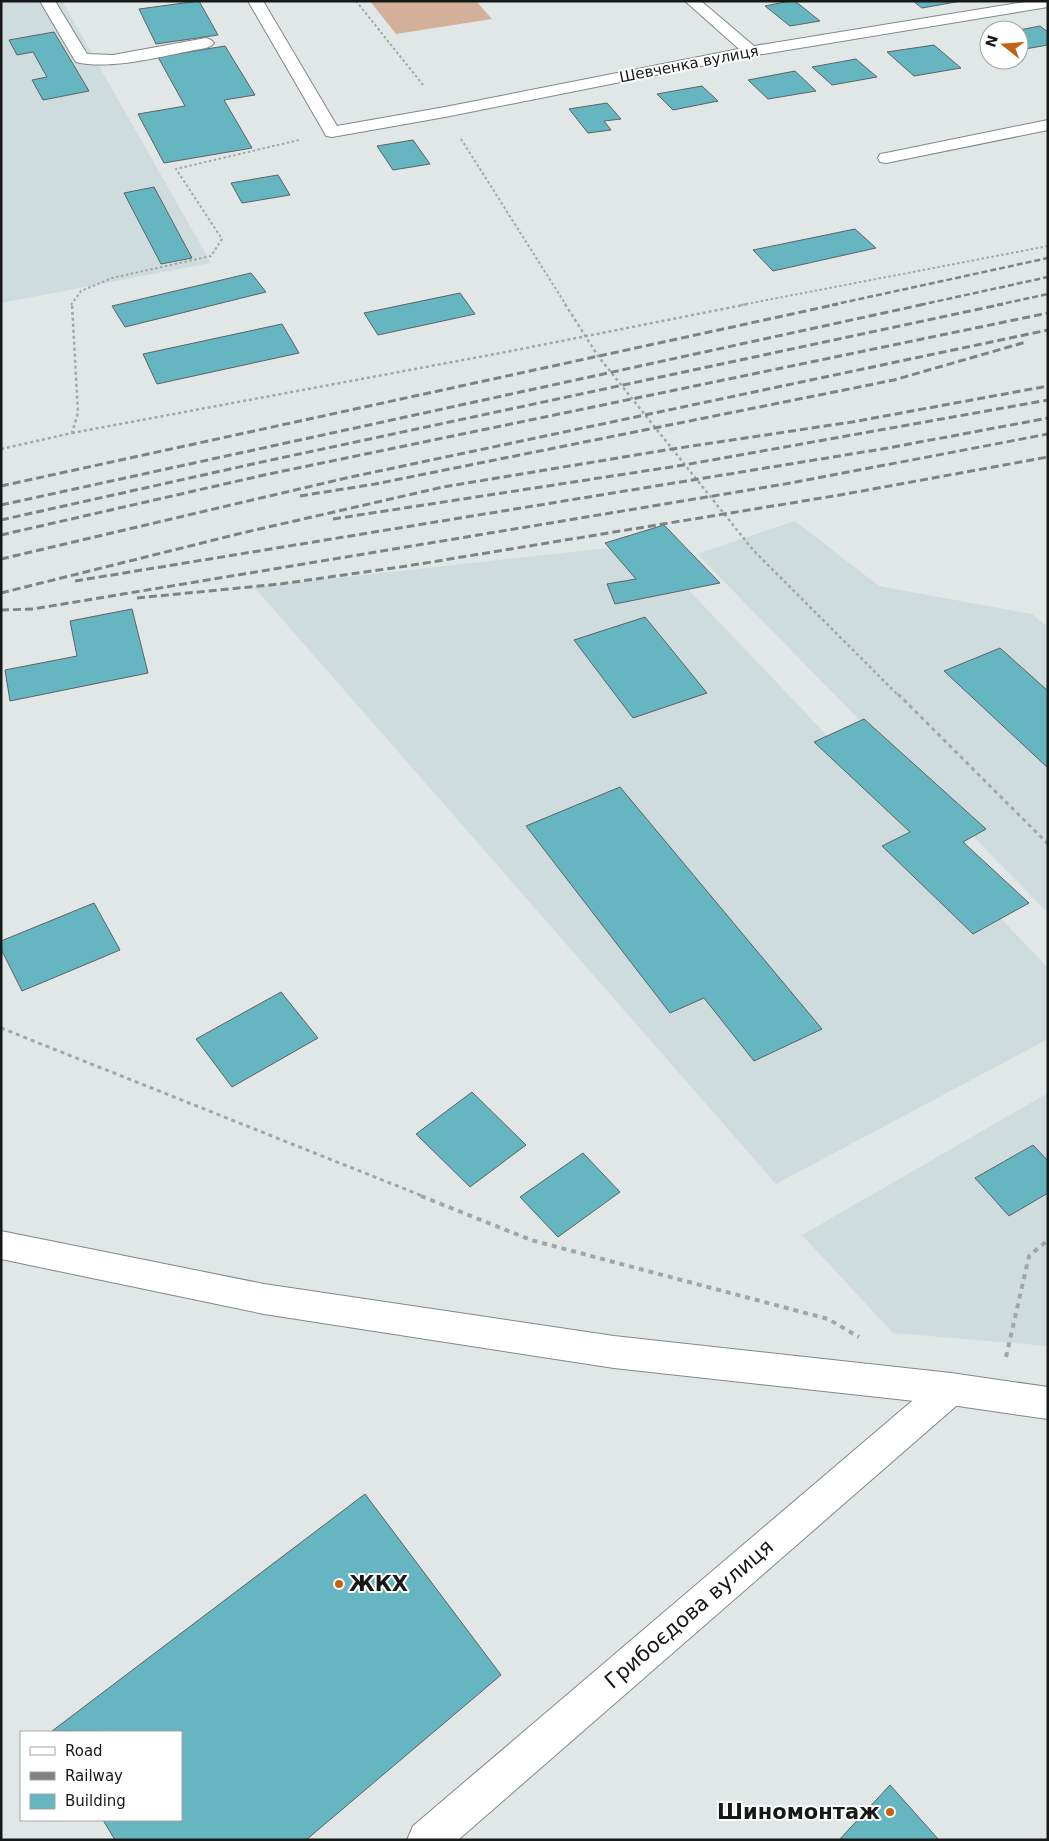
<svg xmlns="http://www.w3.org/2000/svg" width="1049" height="1841" viewBox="0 0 1049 1841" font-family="'DejaVu Sans',sans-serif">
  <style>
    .built { fill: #cedcde }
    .green { fill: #d3b09a }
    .building { fill: #65b6c1; stroke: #5e6263 }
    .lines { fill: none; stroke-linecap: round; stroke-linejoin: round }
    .minor-casing { stroke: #828787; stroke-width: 2 }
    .tertiary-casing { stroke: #828787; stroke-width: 2 }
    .path-far3 { stroke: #a1a6a6; stroke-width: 2; stroke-dasharray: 2.5 2.5; stroke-linecap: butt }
    .path-far2 { stroke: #a1a6a6; stroke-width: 2.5; stroke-dasharray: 3 3; stroke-linecap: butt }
    .path-far1 { stroke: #a1a6a6; stroke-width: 3; stroke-dasharray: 4 4; stroke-linecap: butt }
    .path { stroke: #a1a6a6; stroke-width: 4; stroke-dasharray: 5 5; stroke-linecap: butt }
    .minor { fill: #fff; fill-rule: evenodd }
    .tertiary { fill: #fff; fill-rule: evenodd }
    .rail-far1 { stroke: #7f8383; stroke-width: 2.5; stroke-dasharray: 6 3; stroke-linecap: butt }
    .rail { stroke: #7f8383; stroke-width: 3; stroke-dasharray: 8 4; stroke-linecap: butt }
    .poi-dot { fill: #c06315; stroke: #fff; stroke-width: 2 }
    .labels { text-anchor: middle; stroke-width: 4; stroke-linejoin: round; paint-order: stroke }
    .far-street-label { font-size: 15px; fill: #171919; stroke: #fff }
    .near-poi-label { font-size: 21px; font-weight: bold; fill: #171919; stroke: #fff; text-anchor: start }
    .near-street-label { font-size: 21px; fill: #171919; stroke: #fff }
  </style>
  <rect width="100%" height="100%" fill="#e1e7e7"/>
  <g class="built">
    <polygon points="1,1 62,1 211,263 1,303"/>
    <polygon points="795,521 879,586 1032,614 1048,627 1048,913 697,554"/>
    <polygon points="645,544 1048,968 1048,1039 776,1184 254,587"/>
    <polygon points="1048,1093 1048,1346 893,1333 802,1235"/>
  </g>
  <polygon class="green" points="370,1 476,1 492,19 396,34"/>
  <g class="building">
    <polygon points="199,1 218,35 156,44 139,9"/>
    <polygon points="790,1 795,1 820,21 790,26 765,6"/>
    <polygon points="913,1 961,1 922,8"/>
    <polygon points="1040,26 1048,32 1048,45 1025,49 1019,44 1019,30"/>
    <polygon points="54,32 89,91 43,100 32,80 47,77 33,52 17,55 9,40"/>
    <polygon points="934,45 961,68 914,76 887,52"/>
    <polygon points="225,46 255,95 224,100 252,148 164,163 138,114 185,106 158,57"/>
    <polygon points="856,59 877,77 832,85 812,67"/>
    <polygon points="795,71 816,91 768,99 748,80"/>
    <polygon points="702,86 718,101 673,110 657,94"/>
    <polygon points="607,103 621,119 604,121 611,130 588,133 569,109"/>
    <polygon points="413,140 430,164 393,170 377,146"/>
    <polygon points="278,175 290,195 242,203 231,183"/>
    <polygon points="154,187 192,258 161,264 124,193"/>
    <polygon points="855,229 876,248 773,271 753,250"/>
    <polygon points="251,273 266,292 125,327 112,306"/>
    <polygon points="460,293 475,314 378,335 364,313"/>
    <polygon points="282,324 299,353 157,384 143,354"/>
    <polygon points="664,525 720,583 615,604 607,584 636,579 605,543"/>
    <polygon points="132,609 148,673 10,701 5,670 77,656 70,621"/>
    <polygon points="645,617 707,693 633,718 574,640"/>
    <polygon points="1000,648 1048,691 1048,768 944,671"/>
    <polygon points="864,719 986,829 963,842 1029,903 973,934 882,846 910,832 814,742"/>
    <polygon points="620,787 822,1029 754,1061 704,998 670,1013 526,826"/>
    <polygon points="94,903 120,950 22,991 1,949 1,941"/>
    <polygon points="281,992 318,1038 232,1087 196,1039"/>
    <polygon points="472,1092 526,1145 470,1187 416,1134"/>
    <polygon points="1033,1145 1048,1161 1048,1193 1009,1216 975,1178"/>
    <polygon points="583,1153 620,1192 558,1237 520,1197"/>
    <polygon points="365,1494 501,1675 306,1840 115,1840 103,1820 181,1820 181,1732 52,1731"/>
    <polygon points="890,1785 939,1840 839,1840"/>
  </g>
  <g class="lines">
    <g class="minor-casing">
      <g id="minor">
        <path d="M40 1H55L87 54 113 55 206 38 211 40 214 43 211 46 206 48C169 54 113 71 76 62L74 59Z"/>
        <polygon points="248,1 263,1 337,126 445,107 739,49 685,1 701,1 754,46 1031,1 1048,1 1048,7 751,56 445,117 332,137 326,136 324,132"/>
        <polygon points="1048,120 1048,130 886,163 880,162 878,158 880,154 886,153"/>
        <polygon points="951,1373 963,1378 968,1389 963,1400 458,1840 407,1840 413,1826 939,1378"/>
      </g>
    </g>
    <g class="tertiary-casing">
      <polygon id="tertiary" points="1,1231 264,1284 614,1336 951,1373 1048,1387 1048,1419 951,1405 614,1368 264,1314 1,1259"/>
    </g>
    <g class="path-far3">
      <polyline points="356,1 423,85"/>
      <polyline points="461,139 566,305"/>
      <polyline points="71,305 81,291 112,278 211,256 222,239 176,169 299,140"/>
      <polyline points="741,305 1048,246"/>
    </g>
    <g class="path-far2">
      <polyline points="565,304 598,356 753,550 899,696"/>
      <polyline points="72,433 506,352 748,304"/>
      <polyline points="1,449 72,433 78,413 72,304"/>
    </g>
    <g class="path-far1">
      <polyline points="898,694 1048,844"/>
      <polyline points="1,1028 425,1197"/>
    </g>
    <g class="path">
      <polyline points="421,1196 531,1240 828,1319 859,1337"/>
      <polyline points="1006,1357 1029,1256 1048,1240"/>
    </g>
    <use href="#minor" class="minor"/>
    <use href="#tertiary" class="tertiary"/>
    <g class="rail-far1">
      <polyline points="832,305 1048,258"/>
      <polyline points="920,305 1048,277"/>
      <polyline points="997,305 1048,294"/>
    </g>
    <g class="rail">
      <polyline points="1,486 838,304"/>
      <polyline points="300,496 375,484 894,380 1026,342"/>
      <polyline points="1,505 925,304"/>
      <polyline points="333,519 684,465 1048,400"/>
      <polyline points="1,520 257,463 1003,304"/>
      <polyline points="1,535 264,475 1048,313"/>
      <polyline points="1,559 346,478 1048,330"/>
      <polyline points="75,581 888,448 1048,418"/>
      <polyline points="1,593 242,533 443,487 672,449 852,422 1048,386"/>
      <polyline points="137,598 280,584 407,566 840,495 1048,457"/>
      <polyline points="1,610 33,609 791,483 1048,434"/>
    </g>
  </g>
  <g class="poi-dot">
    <circle cx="339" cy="1584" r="5"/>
    <circle cx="890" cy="1812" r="5"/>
  </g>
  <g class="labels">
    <g class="far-street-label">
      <text transform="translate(689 64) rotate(-11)" y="5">Шевченка вулиця</text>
    </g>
    <g class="near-poi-label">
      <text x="349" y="1591">ЖКХ</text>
      <text x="880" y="1819" text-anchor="end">Шиномонтаж</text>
    </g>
    <g class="near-street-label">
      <text transform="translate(689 1614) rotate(-41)" y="7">Грибоєдова вулиця</text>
    </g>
  </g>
  <rect width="1049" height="1841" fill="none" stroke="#171919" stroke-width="5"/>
  <rect x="20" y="1731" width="162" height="90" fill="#ffffff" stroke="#a2a3a3"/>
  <rect x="30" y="1747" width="25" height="8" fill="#ffffff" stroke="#a2a3a3"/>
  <text x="65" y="1756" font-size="15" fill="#171919">Road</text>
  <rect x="30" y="1772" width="25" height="8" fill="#7f8383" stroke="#a2a3a3"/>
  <text x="65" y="1781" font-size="15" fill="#171919">Railway</text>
  <rect x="30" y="1794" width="25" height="15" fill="#65b6c1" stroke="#a2a3a3"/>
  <text x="65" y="1806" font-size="15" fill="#171919">Building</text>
  <g transform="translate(1004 45) rotate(287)"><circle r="24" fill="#ffffff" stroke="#a2a3a3"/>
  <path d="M0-4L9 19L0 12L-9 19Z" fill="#c06315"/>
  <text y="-8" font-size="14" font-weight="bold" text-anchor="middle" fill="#171919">N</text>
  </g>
</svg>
